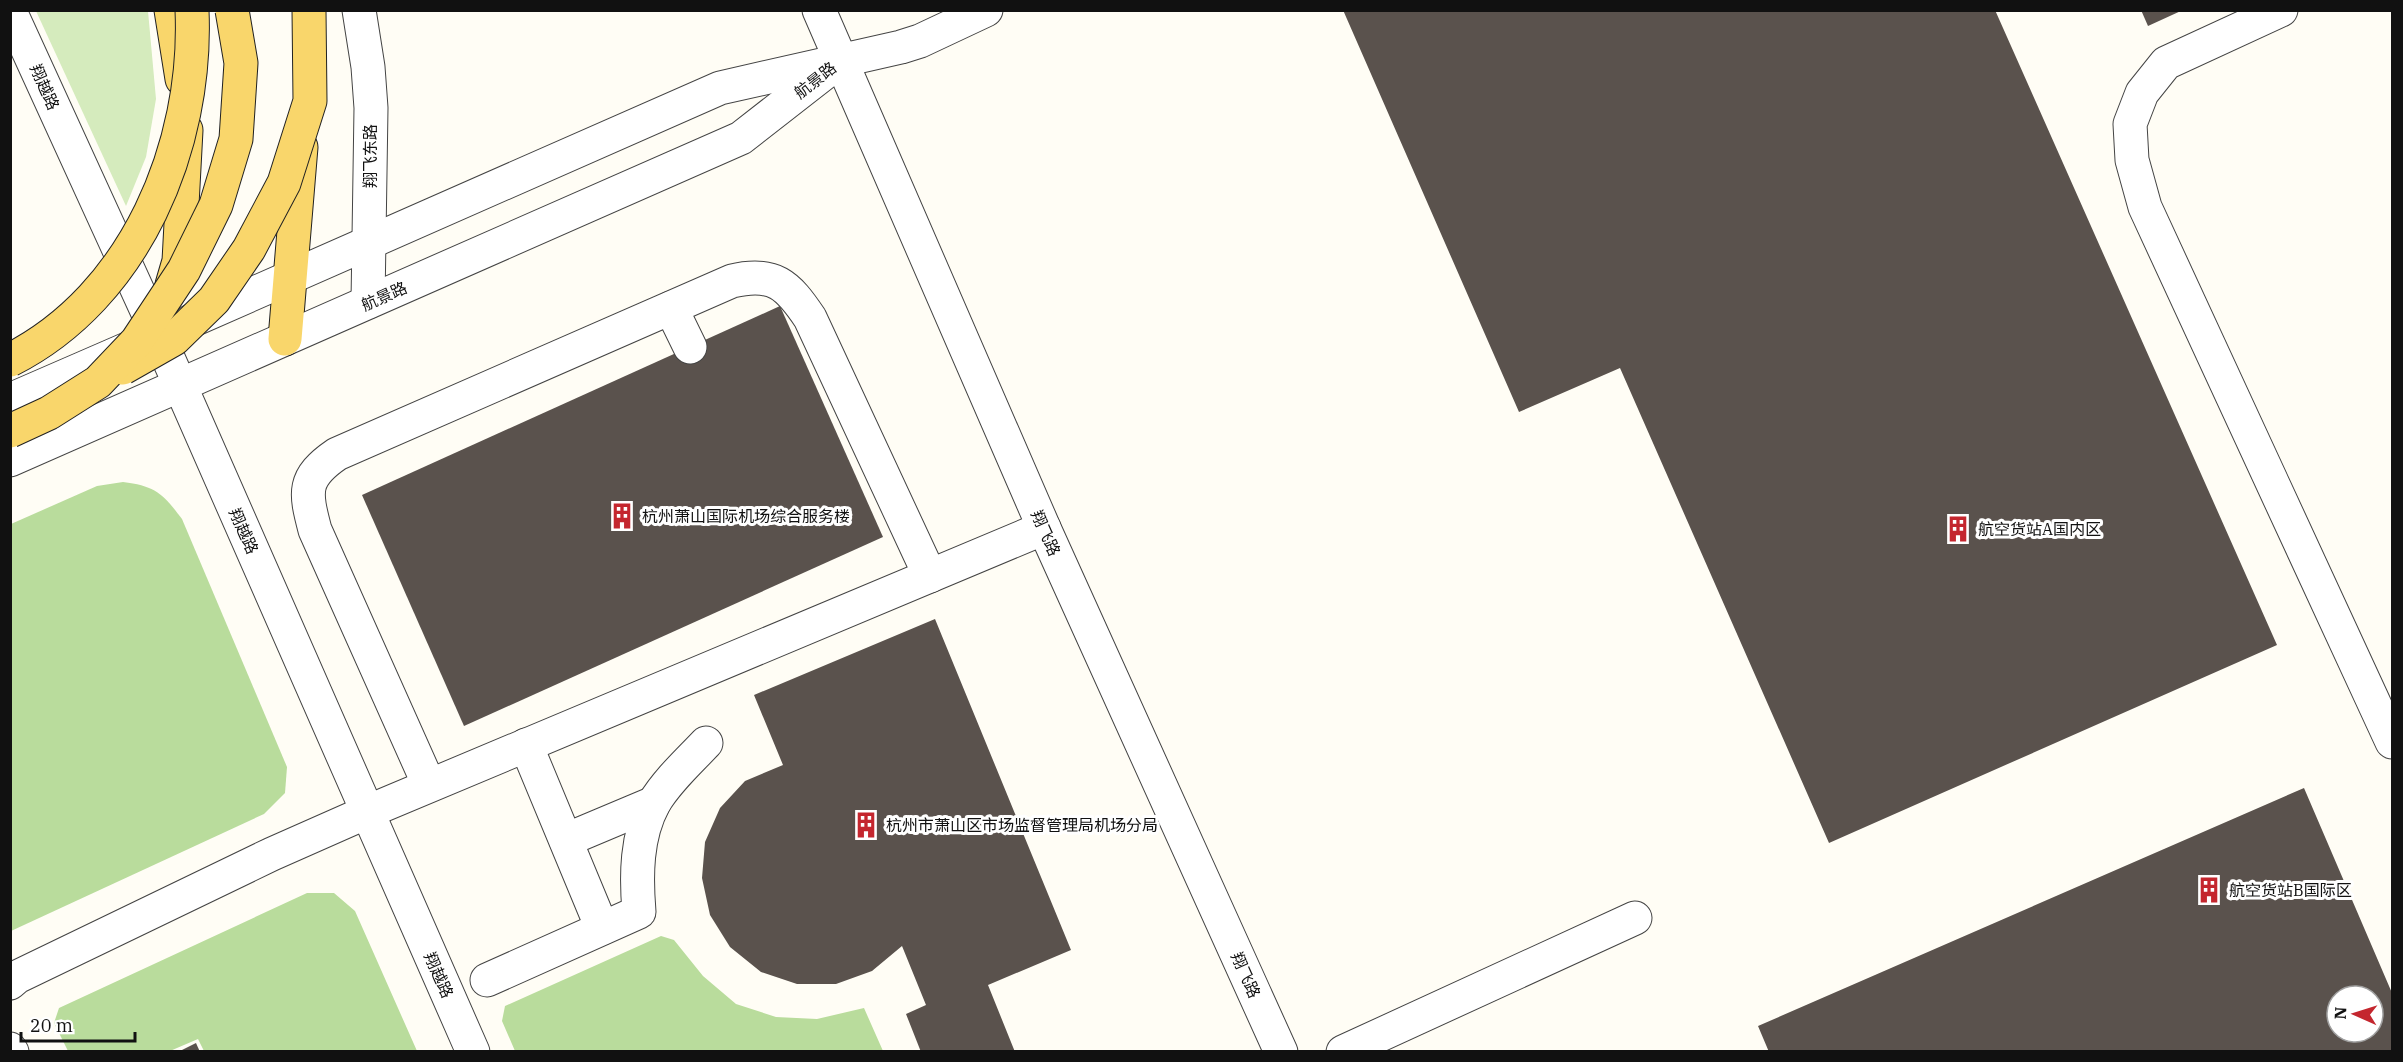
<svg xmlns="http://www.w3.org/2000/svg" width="2403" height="1062" viewBox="0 0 2403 1062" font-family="'IBM Plex Serif','Noto Sans SC',serif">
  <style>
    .green { fill: #d5ebbd }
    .forest { fill: #b9dc9c }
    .building { fill: #5a524d; fill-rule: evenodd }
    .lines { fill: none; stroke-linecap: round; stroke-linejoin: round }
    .minor-casing { stroke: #444; stroke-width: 35 }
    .major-casing { stroke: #222; stroke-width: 35 }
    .minor { stroke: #fff; stroke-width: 33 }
    .major { stroke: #f9d66b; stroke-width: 33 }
    .major-bridge-casing { stroke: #222; stroke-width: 35; stroke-linecap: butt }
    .major-bridge { stroke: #f9d66b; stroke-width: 33 }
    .labels { text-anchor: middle; stroke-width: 6; stroke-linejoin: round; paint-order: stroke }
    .street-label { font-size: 16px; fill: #111; stroke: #fff }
    .poi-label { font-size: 16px; fill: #111; stroke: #fff; text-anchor: start }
  </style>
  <rect width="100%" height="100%" fill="#fffdf5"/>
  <polygon class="green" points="36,11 148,11 156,99 146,157 126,206"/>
  <g class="forest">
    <path d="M123 482C156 486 163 494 182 519L287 767 285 793 264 814 11 931V524L97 486Z"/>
    <polygon points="307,893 334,893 355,911 417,1051 204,1051 198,1039 170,1051 68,1051 54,1023 59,1008"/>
    <polygon points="661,936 674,940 703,976 736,1004 776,1017 817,1019 864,1008 883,1051 515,1051 502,1021 505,1006"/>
  </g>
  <g class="building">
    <polygon points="1343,10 1995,10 2277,645 1829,843 1620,368 1519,412"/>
    <polygon points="2141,10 2183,10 2148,26"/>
    <polygon points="780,306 883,537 464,726 362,495"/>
    <polygon points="935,619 1071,950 988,985 1015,1052 921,1052 906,1014 926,1005 902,946 872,971 836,984 797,984 761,972 730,947 710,915 702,878 705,842 720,808 745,781 783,765 754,695"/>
    <path d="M2304 788 2392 993V1052H1769L1758 1026ZM2337 996H2373V1032H2337Z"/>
    <polygon points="196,1043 200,1052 178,1052"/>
  </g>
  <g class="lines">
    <g class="minor-casing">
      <g id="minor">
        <polyline points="359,10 368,67 371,108 368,302"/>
        <polyline points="819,10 1044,528 1281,1052"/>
        <polyline points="2281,10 2166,63 2142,93 2130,124 2132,160 2145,207 2392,742"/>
        <polyline points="10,11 158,335 473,1052"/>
        <polyline points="671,308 690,347"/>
        <polyline points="191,321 720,88 901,47 920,41 986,10"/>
        <polyline points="10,400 132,347"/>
        <polyline points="10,460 741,138 832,67"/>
        <polyline points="526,745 602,928"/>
        <path d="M429 785 315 530C305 492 302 478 337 454L732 281C774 271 788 285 810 318L930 576"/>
        <polyline points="566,840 654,803"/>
        <path d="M487 980 639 912C636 876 636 836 654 803 667 781 689 761 706 743"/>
        <polyline points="10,983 17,977 272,854 367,812 1044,528"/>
        <polyline points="10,1049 12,1052"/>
        <polyline points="1343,1052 1635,918"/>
      </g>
    </g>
    <g class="major-casing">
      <g id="major">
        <polyline points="171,10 182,79"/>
        <polyline points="172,285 179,261 186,130"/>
        <polyline points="285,339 301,147"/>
      </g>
    </g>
    <use href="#minor" class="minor"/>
    <use href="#major" class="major"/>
    <g class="major-bridge-casing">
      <g id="major-bridge">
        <path d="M10 360C136 296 198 146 192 10"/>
        <polyline points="123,368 174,339 214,300 249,249 284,183 310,101 309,10"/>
        <polyline points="10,431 49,413 98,382 137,341 184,270 216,205 236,139 241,63 232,10"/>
      </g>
    </g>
    <use href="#major-bridge" class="major-bridge"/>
  </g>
  <defs>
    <g id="building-bare" transform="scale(2.07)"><path d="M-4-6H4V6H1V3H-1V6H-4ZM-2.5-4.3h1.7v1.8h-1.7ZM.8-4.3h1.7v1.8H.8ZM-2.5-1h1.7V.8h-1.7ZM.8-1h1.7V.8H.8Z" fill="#c4262e" stroke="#fff" stroke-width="2.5" paint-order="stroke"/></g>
  </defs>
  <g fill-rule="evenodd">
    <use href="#building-bare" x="622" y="516"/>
    <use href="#building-bare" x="1958" y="529"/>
    <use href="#building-bare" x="866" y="825"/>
    <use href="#building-bare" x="2209" y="890"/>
  </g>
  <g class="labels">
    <g class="street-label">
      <text transform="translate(815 80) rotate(-38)" y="6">航景路</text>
      <text transform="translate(45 87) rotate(66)" y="6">翔越路</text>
      <text transform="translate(370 156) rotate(-90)" y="6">翔飞东路</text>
      <text transform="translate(384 296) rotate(-24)" y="6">航景路</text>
      <text transform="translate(244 531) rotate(66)" y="6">翔越路</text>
      <text transform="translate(1046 533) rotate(66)" y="6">翔飞路</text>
      <text transform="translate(439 975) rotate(66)" y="6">翔越路</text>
      <text transform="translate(1246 975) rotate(66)" y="6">翔飞路</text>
    </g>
    <g class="poi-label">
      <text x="642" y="522">杭州萧山国际机场综合服务楼</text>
      <text x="1978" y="535">航空货站A国内区</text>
      <text x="886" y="831">杭州市萧山区市场监督管理局机场分局</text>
      <text x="2229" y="896">航空货站B国际区</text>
    </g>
  </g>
  <rect width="2403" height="1062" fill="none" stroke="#111111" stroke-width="24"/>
  <g transform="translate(2355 1014) rotate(273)"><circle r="28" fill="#ffffff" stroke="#a0a0a0" stroke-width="1.5"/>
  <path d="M0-4.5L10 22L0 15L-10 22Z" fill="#c4262e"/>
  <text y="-9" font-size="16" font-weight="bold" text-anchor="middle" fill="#111111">N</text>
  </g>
  <path d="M21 1032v9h114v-9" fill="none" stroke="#111111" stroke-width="3"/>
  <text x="30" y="1032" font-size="18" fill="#111111" stroke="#ffffff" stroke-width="4.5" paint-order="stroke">20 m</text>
</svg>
